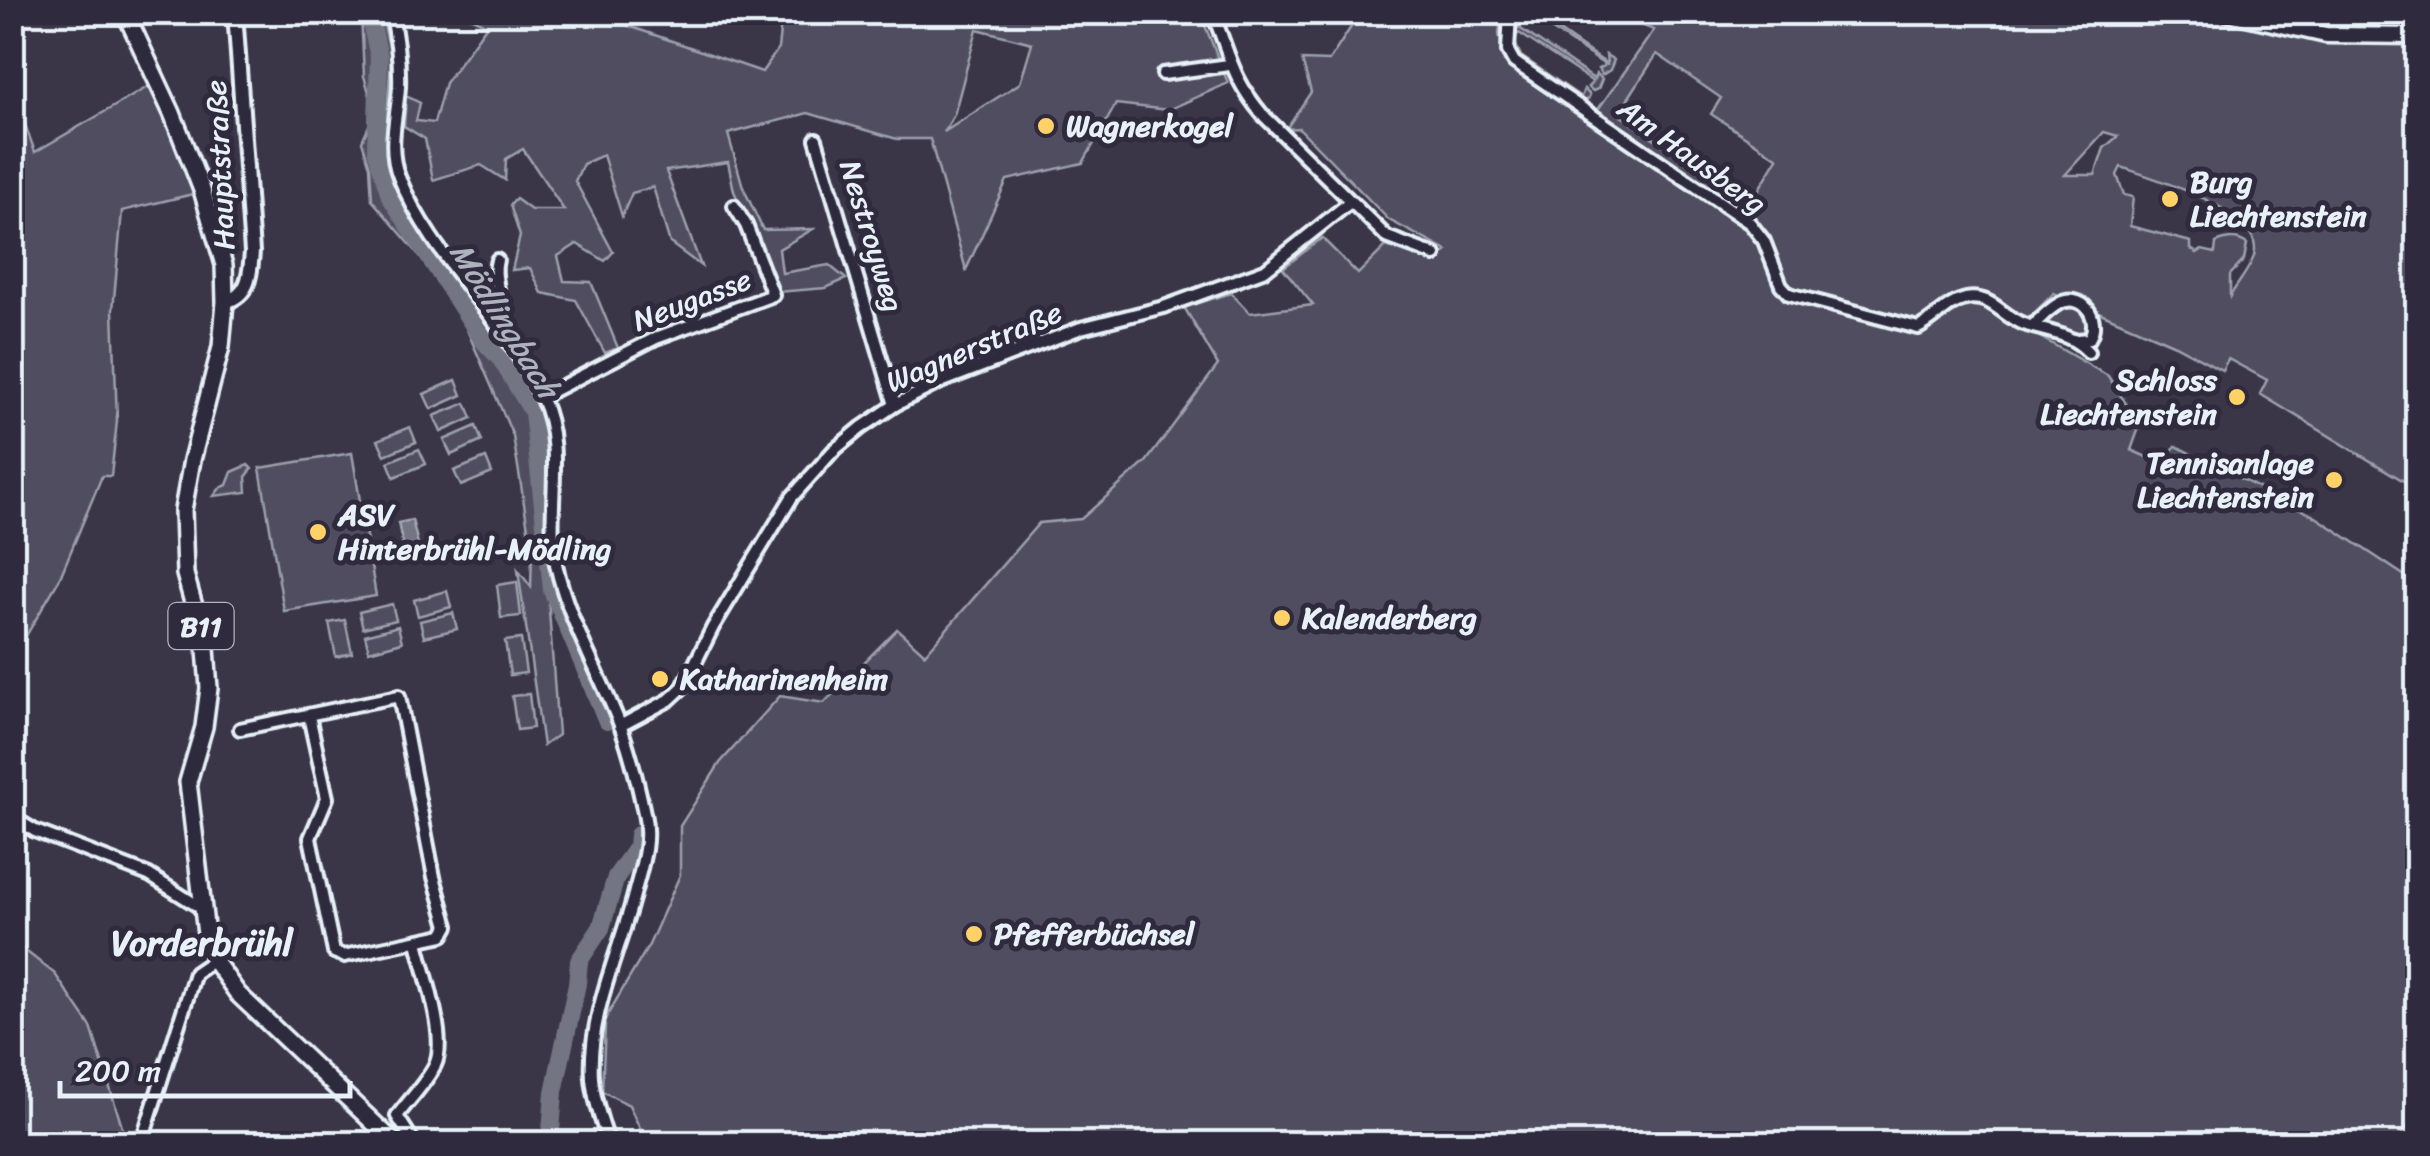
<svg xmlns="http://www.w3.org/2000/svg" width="2430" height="1156" viewBox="0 0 2430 1156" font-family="Sriracha,sans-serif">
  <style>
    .green { fill: #504e5f; stroke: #9ca0ac; stroke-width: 2.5; fill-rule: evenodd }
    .water { fill: #737482; stroke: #a2a6b1; stroke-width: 2.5 }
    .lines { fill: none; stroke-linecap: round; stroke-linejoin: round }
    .river { stroke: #737482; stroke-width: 18 }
    .minor-casing { stroke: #e8f1f8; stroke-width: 18 }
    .tertiary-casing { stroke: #e8f1f8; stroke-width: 20 }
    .secondary-casing { stroke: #e8f1f8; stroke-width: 21 }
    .primary-casing { stroke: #e8f1f8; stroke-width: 22 }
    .minor { stroke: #2f2a3d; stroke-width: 10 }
    .tertiary { stroke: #2f2a3d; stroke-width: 12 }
    .secondary { stroke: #2f2a3d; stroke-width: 14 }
    .primary { stroke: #2f2a3d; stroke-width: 15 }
    .poi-dot { fill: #ffd166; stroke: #2f2a3d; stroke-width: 4 }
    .labels { text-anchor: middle; stroke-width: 10; stroke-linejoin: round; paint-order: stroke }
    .shield { fill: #2f2a3d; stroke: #b0b5c0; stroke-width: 2.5 }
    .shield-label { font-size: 28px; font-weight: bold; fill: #e8f1f8 }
    .poi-label { font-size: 30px; font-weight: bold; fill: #e8f1f8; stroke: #2f2a3d; text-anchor: start }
    .street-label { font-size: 30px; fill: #e8f1f8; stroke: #2f2a3d }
    .water-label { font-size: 32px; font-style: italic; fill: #aeb2bd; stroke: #2f2a3d }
    .quarter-label { font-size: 35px; font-weight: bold; fill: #e8f1f8; stroke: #2f2a3d }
  </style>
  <rect width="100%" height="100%" fill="#3a3648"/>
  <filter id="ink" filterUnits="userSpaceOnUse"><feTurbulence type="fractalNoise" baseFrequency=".01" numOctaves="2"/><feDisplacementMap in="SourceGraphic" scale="20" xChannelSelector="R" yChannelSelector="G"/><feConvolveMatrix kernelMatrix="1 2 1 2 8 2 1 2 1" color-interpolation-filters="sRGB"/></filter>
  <g filter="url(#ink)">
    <g class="green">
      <path d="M2198 12 2336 43 2417 42V489L2260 394 2267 380 2228 359 2222 370 2175 345 2054 293 2021 326 2108 376 2140 425 2131 450 2160 463 2176 446 2316 517 2417 584 2418 1113 2395 1143 647 1144 629 1105 602 1091 605 1026 602 1024 649 945 680 875V826L720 763 780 696 824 703 897 629 925 654 1039 523 1081 519 1146 462 1218 365 1184 307 1231 293 1250 313 1313 305 1283 268 1322 238 1358 274 1386 246 1433 262 1447 251 1389 220 1299 128 1286 129 1311 92 1302 60 1329 61 1360 13H1502L1499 33 1504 62 1584 118 1599 108 1654 30 1610 13ZM1657 54 1721 98 1711 114 1778 158 1746 210 1737 204 1741 197 1618 114ZM2104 132 2118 136 2104 148 2095 175H2065ZM2121 167C2153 178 2267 211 2254 256 2250 269 2237 284 2230 296V275L2244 260 2247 244C2237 237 2228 238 2216 243L2215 253 2202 250 2197 253 2191 249V242L2130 226 2133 197 2124 195 2117 175Z"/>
      <polygon points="361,13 381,13 391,55 385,145 391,181 415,222 509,357 542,420 547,582 558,735 543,746 518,570 531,587 532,553 513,436 461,316 415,250 372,200 370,167 362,141 375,112 364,76"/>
      <path d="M462 13H497L508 19 525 13H591L762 72 778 49 782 13H1200L1228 83 1168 110 1116 104 1083 163 1007 180 966 270 930 139H897L808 113 728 134 743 187 763 230 813 229 779 249 782 273 829 265 846 279 826 288 777 292 734 191 728 162 666 171 701 266 670 243 653 187 632 193 622 216 603 155 583 164 575 181 613 252 605 261 577 244 558 256 564 281 591 282 618 348 605 353 576 300 542 293 530 268 512 270 520 236 510 205 516 199 531 210H564L523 149 506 159 505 180 481 165 433 180 425 139 404 126 406 96 420 103 416 121 434 123 445 83 487 25ZM977 29 1032 43 1020 83 944 132 954 115Z"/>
      <polygon points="1527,13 1533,13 1607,64 1606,55 1614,60 1610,70 1602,75 1598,69 1605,65"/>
      <polygon points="1513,19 1518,27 1594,79 1596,74 1602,79 1598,89 1593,91 1588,87 1593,82 1519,33 1516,36 1512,33"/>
      <path d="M1513 38 1521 56 1581 97 1584 89 1590 95 1588 99 1581 102C1560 88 1512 67 1513 38Z"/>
      <polygon points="153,84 197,193 122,211 113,310 117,421 111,476 102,476 59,580 13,658 12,89 35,152"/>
      <polygon points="2076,305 2088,311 2088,332 2081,334 2042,323 2057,309"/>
      <polygon points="456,380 462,395 431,409 424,394"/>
      <polygon points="466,403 472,418 441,432 434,416"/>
      <polygon points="476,426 482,441 451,455 444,440"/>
      <polygon points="410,427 416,442 385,455 378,440"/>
      <polygon points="419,449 426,464 394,477 388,462"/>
      <polygon points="352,453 376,596 284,611 260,468"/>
      <polygon points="486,458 492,473 461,486 454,471"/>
      <polygon points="248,465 252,469 246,477 247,492 214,496 220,488 227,485 232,472"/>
      <polygon points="517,582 521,616 501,618 497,585"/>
      <polygon points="447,591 451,607 418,616 414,600"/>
      <polygon points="392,604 396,620 363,628 359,612"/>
      <polygon points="453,613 457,629 424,637 420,621"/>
      <polygon points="345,620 352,653 336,657 329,623"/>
      <polygon points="398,626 402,642 369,651 365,635"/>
      <polygon points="521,639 526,673 510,675 505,641"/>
      <polygon points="529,694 533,728 517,730 512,696"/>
      <polygon points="13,941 55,974 91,1027 127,1143 13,1143"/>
    </g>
    <polygon class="water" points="412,520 421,556 406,559 398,523"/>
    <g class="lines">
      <g class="river">
        <polyline points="369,12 379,57 376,149 390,196 483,340 501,359 533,412 552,590 607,721"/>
        <polyline points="550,1144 554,1092 577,984 579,961 601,928 616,877 637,847 638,835"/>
      </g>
      <g class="minor-casing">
        <g id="minor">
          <path d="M391 12C397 38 400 61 399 87 397 118 387 147 399 177 431 257 506 321 542 399 566 451 545 510 556 564 568 621 599 671 620 725 631 753 638 784 644 813 650 839 643 862 636 887 621 950 588 1012 592 1078 594 1100 602 1122 609 1144"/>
          <path d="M1212 12C1230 54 1231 77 1262 114L1387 237 1435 255"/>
          <path d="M1510 12 1508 51 1514 62 1750 223 1764 241 1781 285 1789 294 1918 328C1935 320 1947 303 1966 299 1991 294 2002 316 2023 324 2047 332 2071 333 2088 352"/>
          <polyline points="1163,74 1229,65"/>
          <polyline points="816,139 895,405"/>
          <path d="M497 260C491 279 506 300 498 329"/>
          <path d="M2032 326C2040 319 2049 309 2058 304 2082 291 2102 318 2089 339L2077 340"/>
          <polyline points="541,397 656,338 773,295 746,225 734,206"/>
          <polyline points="620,726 669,700 683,687 713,627 792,497 833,451 861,428 895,405 943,381 1081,328 1164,307 1265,270 1349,203"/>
          <polyline points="240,729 399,696 434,877 448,926 443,935 344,956 334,952 310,838 327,798 309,716"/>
          <polyline points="12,817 35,831 149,875 201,908"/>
          <polyline points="141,1144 195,973 214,960"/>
          <path d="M415 1144 397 1116C409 1100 426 1083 435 1065 448 1039 424 972 417 942"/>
        </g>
      </g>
      <g class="tertiary-casing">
        <path id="tertiary" d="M225 302C250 295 250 274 252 252L235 12"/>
      </g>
      <g class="secondary-casing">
        <polyline id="secondary" points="2224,12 2326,35 2418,36"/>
      </g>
      <g class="primary-casing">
        <polyline id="primary" points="125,12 172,113 202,190 224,265 225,302 221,347 192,460 183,510 185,574 206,649 209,688 204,727 188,782 206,934 214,960 238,994 396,1144"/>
      </g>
      <use href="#minor" class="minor"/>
      <use href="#tertiary" class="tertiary"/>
      <use href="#secondary" class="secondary"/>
      <use href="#primary" class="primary"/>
    </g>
  </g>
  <g class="poi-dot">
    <circle cx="1046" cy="126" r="10"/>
    <circle cx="2170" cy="199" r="10"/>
    <circle cx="2237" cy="397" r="10"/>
    <circle cx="2334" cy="480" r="10"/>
    <circle cx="318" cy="532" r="10"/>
    <circle cx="1282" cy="618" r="10"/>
    <circle cx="660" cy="679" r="10"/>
    <circle cx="974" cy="934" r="10"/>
  </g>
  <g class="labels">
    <rect class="shield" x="168.5" y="603" width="65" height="46" rx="8"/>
    <g class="shield-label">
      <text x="201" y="636">B11</text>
    </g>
    <g class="poi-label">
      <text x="1066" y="136">Wagnerkogel</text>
      <text x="2190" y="192">Burg<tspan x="2190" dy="34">Liechtenstein</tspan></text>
      <text x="2217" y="390" text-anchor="end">Schloss<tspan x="2217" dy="34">Liechtenstein</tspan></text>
      <text x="2314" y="473" text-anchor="end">Tennisanlage<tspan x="2314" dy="34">Liechtenstein</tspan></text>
      <text x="338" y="525">ASV<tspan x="338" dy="34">Hinterbrühl-Mödling</tspan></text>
      <text x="1302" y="628">Kalenderberg</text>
      <text x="680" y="689">Katharinenheim</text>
      <text x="994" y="944">Pfefferbüchsel</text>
    </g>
    <g class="street-label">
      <text transform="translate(1692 156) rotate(36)" y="10">Am Hausberg</text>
      <text transform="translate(220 165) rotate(-93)" y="10">Hauptstraße</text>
      <text transform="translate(872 236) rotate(73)" y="10">Nestroyweg</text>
      <text transform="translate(692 300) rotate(-21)" y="10">Neugasse</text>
      <text transform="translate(974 347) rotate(-23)" y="10">Wagnerstraße</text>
    </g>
    <g class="water-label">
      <text transform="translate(505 320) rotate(58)" y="11">Mödlingbach</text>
    </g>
    <g class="quarter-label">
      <text x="202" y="955">Vorderbrühl</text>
    </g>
  </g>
  <rect width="2430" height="1156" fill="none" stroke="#2f2a3d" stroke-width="50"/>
  <rect x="25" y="25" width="2380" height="1106" fill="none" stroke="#e8f1f8" stroke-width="4" filter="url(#ink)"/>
  <path d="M60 1081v15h290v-15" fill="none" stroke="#e8f1f8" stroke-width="5"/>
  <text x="75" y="1081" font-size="30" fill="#e8f1f8" stroke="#2f2a3d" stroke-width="8" paint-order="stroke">200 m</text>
</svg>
